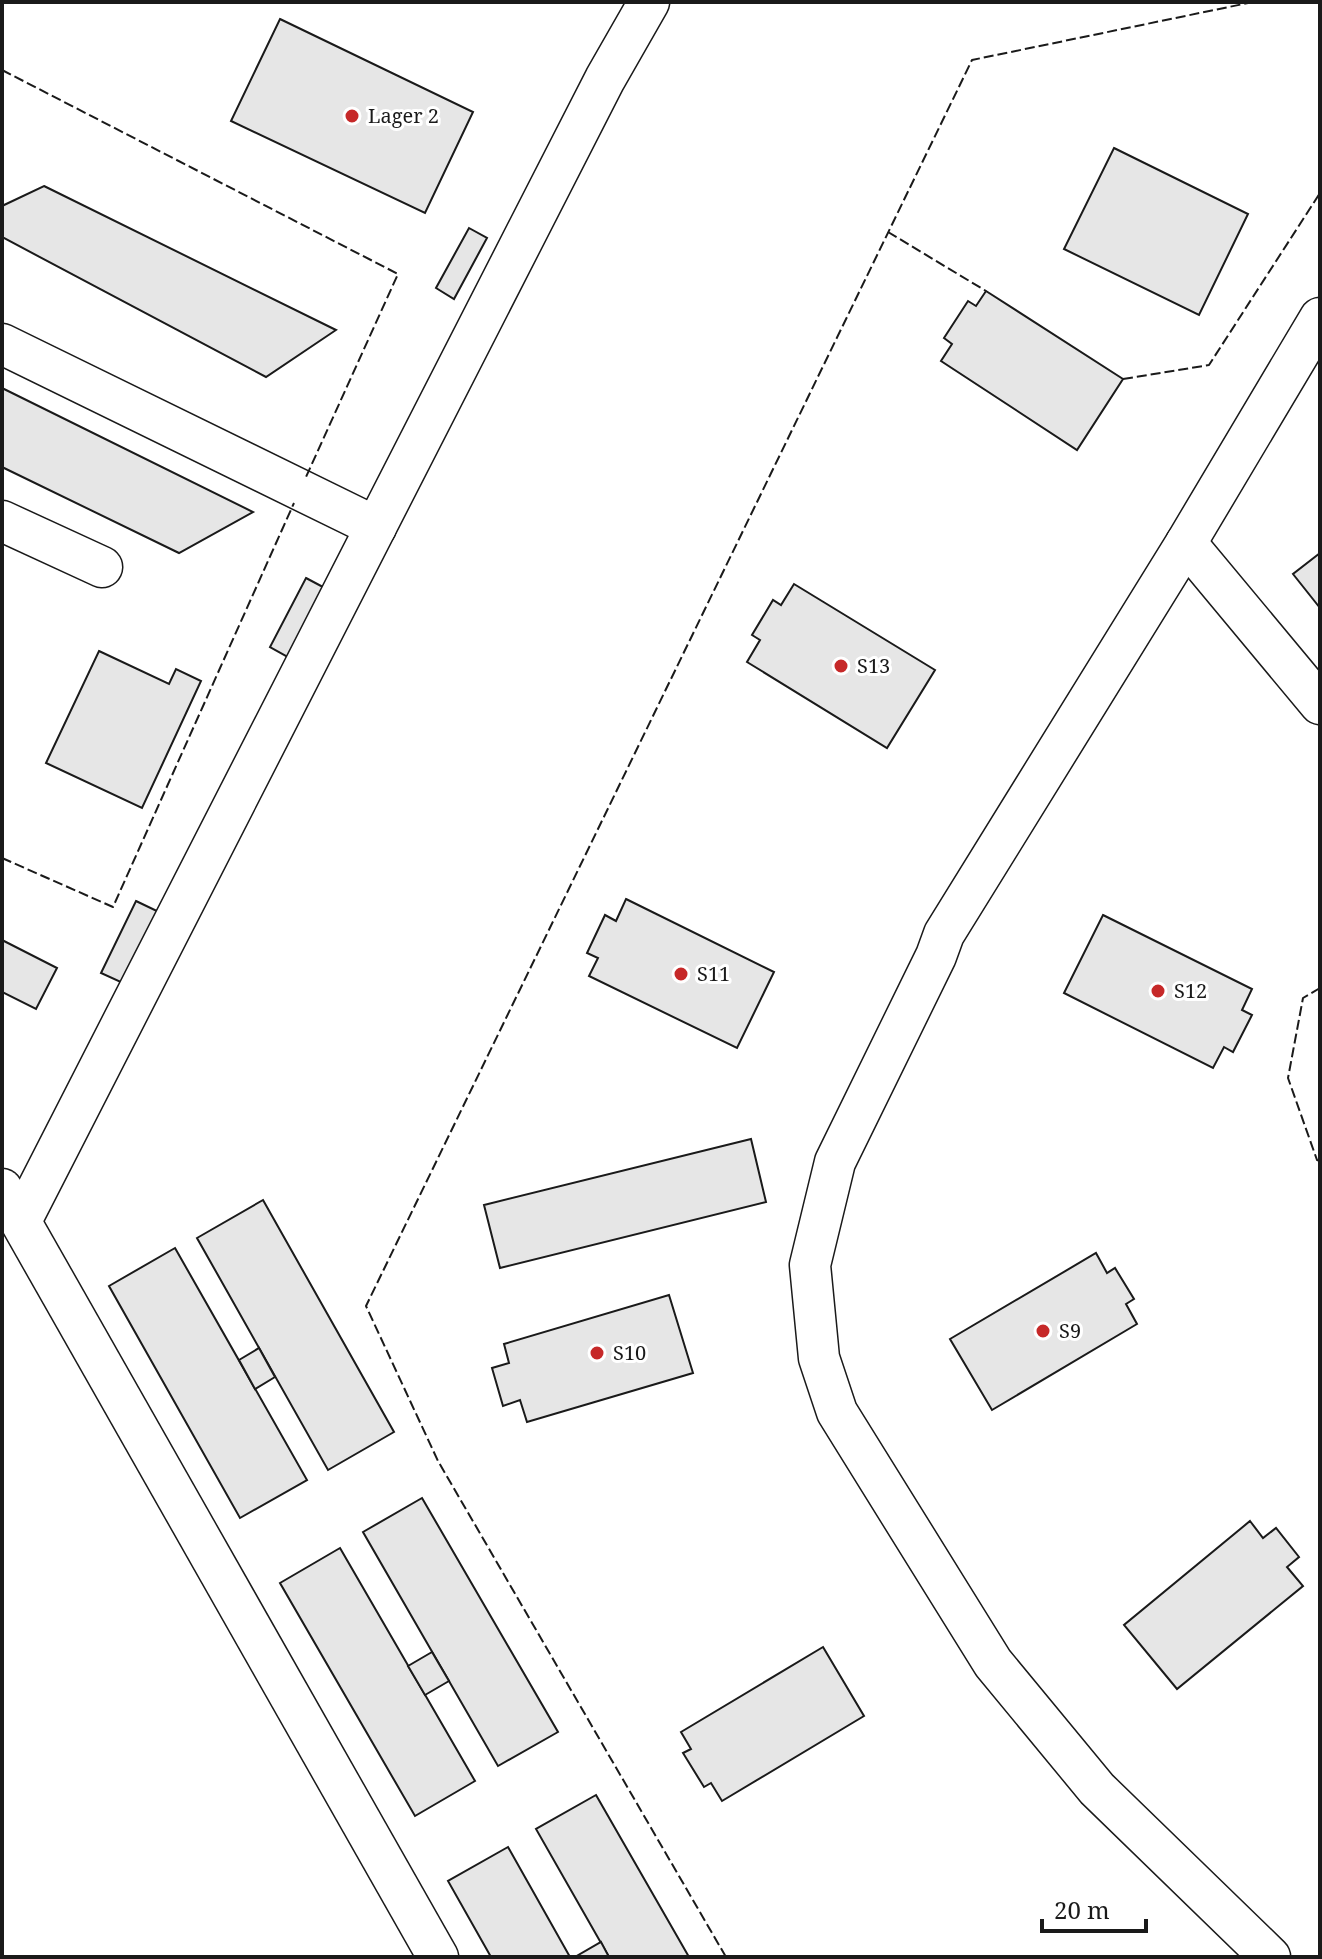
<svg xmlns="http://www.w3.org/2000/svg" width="1322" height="1959" viewBox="0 0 1322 1959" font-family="'Noto Serif',serif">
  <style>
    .building { fill: #e6e6e6; stroke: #1a1a1a; stroke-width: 2 }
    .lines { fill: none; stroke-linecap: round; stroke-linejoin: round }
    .minor-casing { stroke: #1a1a1a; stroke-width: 43 }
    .minor { stroke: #fff; stroke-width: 40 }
    .fence { stroke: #1a1a1a; stroke-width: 2; stroke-dasharray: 10 4; stroke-linecap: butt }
    .poi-dot { fill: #c62828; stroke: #fff; stroke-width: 3 }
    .labels { text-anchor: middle; stroke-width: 6; stroke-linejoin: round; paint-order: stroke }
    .poi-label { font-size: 20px; fill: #1a1a1a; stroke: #fff; text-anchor: start }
  </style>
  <rect width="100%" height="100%" fill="#fff"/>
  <g class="building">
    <polygon points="280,19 473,112 425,213 231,121"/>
    <polygon points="1114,148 1248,214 1199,315 1064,249"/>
    <polygon points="44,186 336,330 266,377 2,237 2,206"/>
    <polygon points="469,228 487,238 454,299 436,288"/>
    <polygon points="986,291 1123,379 1077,450 941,361 952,344 944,338 968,301 976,306"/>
    <polygon points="2,388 253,512 179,553 2,467"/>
    <polygon points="1320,553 1320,608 1293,574"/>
    <polygon points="306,578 323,587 288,657 270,647"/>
    <polygon points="794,584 935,670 887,748 747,662 760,640 752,635 773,600 781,605"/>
    <polygon points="99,651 169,684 176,669 201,681 142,808 46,763"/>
    <polygon points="626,899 774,972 737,1048 589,976 598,958 587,953 605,915 616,921"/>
    <polygon points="136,901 159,912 125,984 101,973"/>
    <polygon points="1103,915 1252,989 1242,1010 1252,1015 1233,1052 1224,1047 1213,1068 1064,993"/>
    <polygon points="2,940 57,968 36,1009 2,992"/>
    <polygon points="751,1139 766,1202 500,1268 484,1205"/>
    <polygon points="263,1200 394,1432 328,1470 197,1238"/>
    <polygon points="175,1248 307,1480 240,1518 109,1286"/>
    <polygon points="1096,1253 1107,1273 1115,1268 1134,1299 1126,1304 1137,1324 992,1410 950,1339"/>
    <polygon points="669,1295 693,1373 527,1422 520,1400 503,1406 492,1368 509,1363 504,1344"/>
    <polygon points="259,1348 275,1377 255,1389 239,1360"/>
    <polygon points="422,1498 558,1732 498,1766 363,1532"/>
    <polygon points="1250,1521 1263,1538 1276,1528 1299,1557 1287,1567 1303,1586 1177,1689 1124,1625"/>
    <polygon points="340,1548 475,1781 415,1816 280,1583"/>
    <polygon points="823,1647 864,1716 722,1801 711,1783 704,1787 683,1753 691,1749 681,1732"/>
    <polygon points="432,1652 449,1681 425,1695 408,1666"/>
    <polygon points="596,1795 689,1957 609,1957 536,1829"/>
    <polygon points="508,1847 570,1957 491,1957 448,1881"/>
    <polygon points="601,1942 609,1957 575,1957"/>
  </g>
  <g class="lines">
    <g class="minor-casing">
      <g id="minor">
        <polyline points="2,344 376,527"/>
        <polyline points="2,521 102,567"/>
        <polyline points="1186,543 1320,704"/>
        <polyline points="2,1189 438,1957"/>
        <polyline points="21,1221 605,79 649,2"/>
        <polyline points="1270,1957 1097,1789 993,1663 837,1412 819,1358 810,1265 835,1162 936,956 944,934 1186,543 1320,318"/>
      </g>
    </g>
    <use href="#minor" class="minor"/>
    <g class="fence">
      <polyline points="2,70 398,274 306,477"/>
      <polyline points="888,232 986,291"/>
      <polyline points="1123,379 1209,365 1320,193"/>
      <polyline points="2,858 113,907 294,503"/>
      <polyline points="1320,988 1303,998 1288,1078 1317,1160 1320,1161"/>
      <polyline points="726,1957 438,1461 366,1306 972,60 1253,2"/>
    </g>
  </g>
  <g class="poi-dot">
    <circle cx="352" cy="116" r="8"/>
    <circle cx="841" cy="666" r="8"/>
    <circle cx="681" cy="974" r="8"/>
    <circle cx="1158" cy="991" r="8"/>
    <circle cx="1043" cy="1331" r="8"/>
    <circle cx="597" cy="1353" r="8"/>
  </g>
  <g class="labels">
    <g class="poi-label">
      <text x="368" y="123">Lager 2</text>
      <text x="857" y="673">S13</text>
      <text x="697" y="981">S11</text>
      <text x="1174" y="998">S12</text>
      <text x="1059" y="1338">S9</text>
      <text x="613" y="1360">S10</text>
    </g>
  </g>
  <rect width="1322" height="1959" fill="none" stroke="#1a1a1a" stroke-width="8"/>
  <path d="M1042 1919v12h104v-12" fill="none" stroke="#1a1a1a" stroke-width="4"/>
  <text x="1054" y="1919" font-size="24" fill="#1a1a1a" stroke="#ffffff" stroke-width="6" paint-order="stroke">20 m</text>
</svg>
